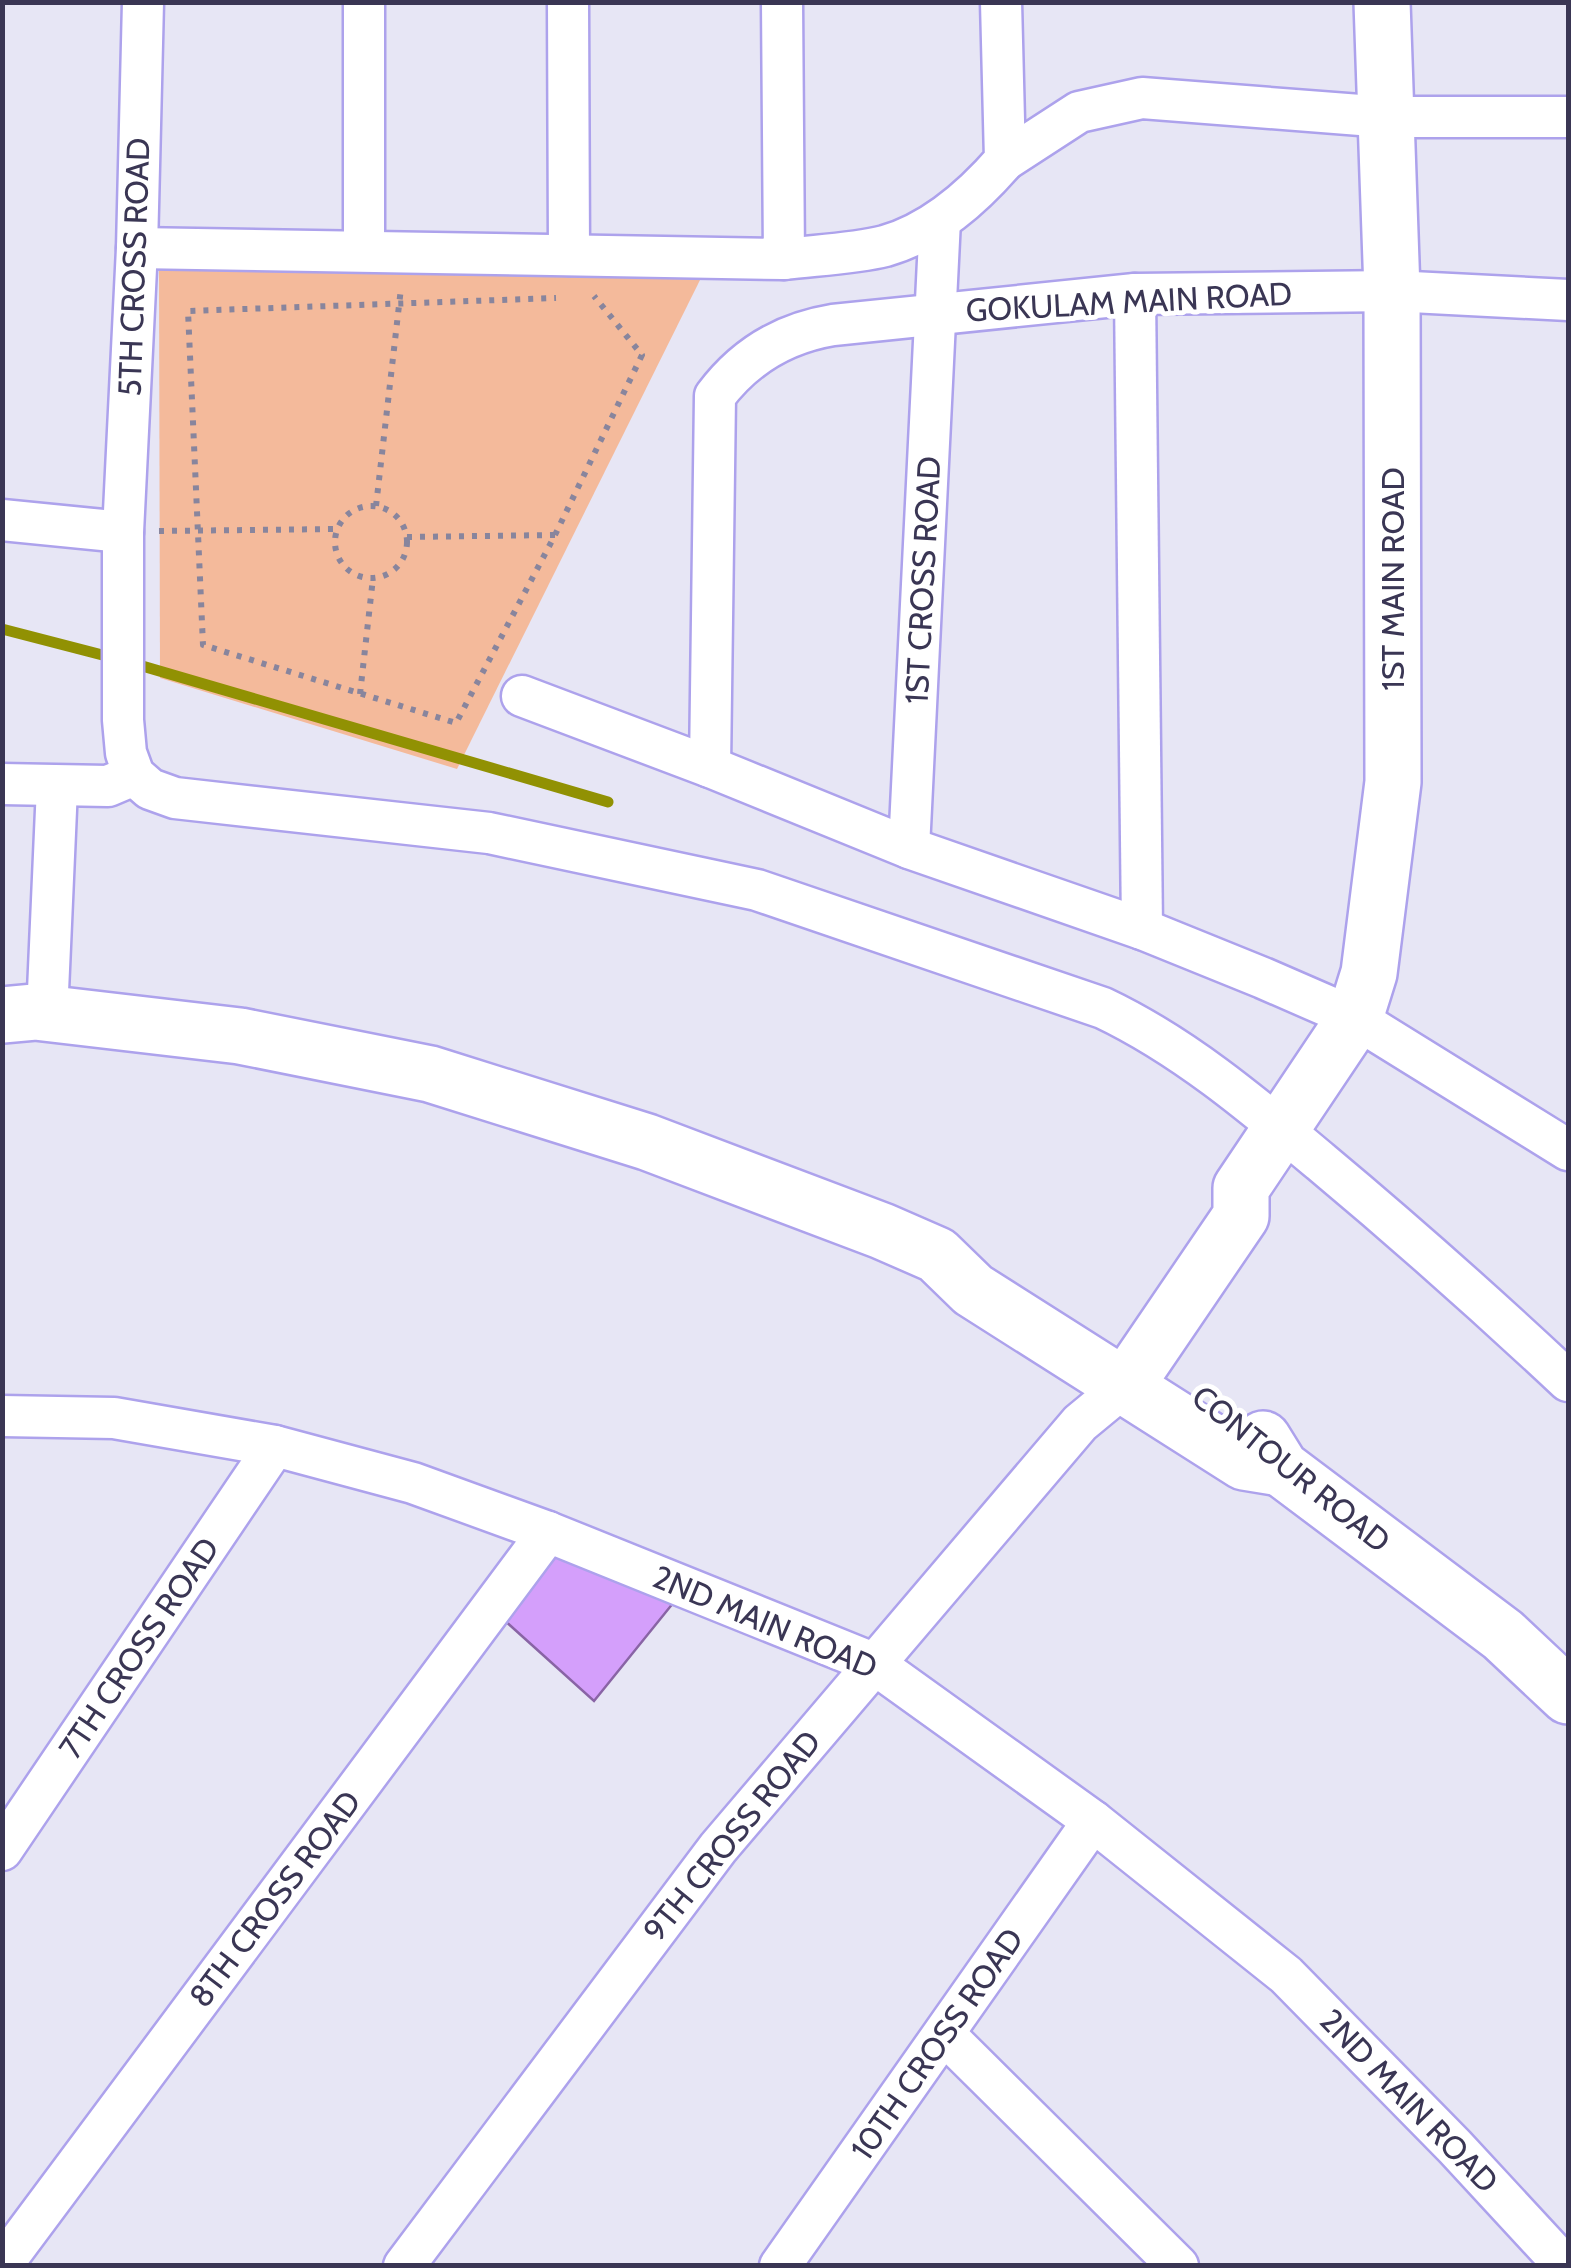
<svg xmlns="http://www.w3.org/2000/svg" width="1571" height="2268" viewBox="0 0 1571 2268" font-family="Cabin,sans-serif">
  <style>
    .green { fill: #f4ba9b }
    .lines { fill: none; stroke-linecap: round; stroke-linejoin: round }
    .stream { stroke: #919103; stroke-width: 11 }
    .building { fill: #d49ffb; stroke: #8964a5; stroke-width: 2.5 }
    .minor-casing { stroke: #ada2ec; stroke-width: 45 }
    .secondary-casing { stroke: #ada2ec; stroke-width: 60 }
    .path { stroke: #88859d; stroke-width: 6; stroke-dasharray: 5 8; stroke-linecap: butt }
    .minor { stroke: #fff; stroke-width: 40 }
    .secondary { stroke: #fff; stroke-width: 55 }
    .labels { text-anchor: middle; stroke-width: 10; stroke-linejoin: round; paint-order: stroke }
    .street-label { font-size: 32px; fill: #3a3654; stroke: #fff }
  </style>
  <rect width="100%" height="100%" fill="#e7e6f5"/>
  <polygon class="green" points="159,267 703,274 457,769 160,678"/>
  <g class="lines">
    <g class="stream">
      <polyline points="2,629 114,658"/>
      <polyline points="132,663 608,802"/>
    </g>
  </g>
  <polygon class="building" points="563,1545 674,1602 594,1701 503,1619"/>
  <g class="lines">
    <g class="minor-casing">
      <g id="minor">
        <path d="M143 2 137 248 123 532V720L126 753 134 775 150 789 175 798 489 833 757 890 1103 1008C1183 1046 1253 1105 1321 1162 1406 1233 1488 1306 1568 1381"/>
        <polyline points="568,2 569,255"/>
        <polyline points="782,2 784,259"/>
        <polyline points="1005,160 1079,112 1142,98 1386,117 1568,117"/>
        <path d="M137 248 784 259C817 255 853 254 885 246 934 232 973 197 1005 160L1001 2"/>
        <polyline points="364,251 364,2"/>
        <polyline points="1135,294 1142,929"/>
        <polyline points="2,520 123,532"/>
        <polyline points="522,696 710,767 909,848 1142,929 1263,978 1355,1018 1568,1150"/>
        <path d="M710 767 715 396C745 356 784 333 833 325L1135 294 1392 291 1568 300"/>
        <polyline points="2,784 108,786 134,775"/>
        <polyline points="909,848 940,220"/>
        <polyline points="47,1014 57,787"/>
        <polyline points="2,1416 114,1418 275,1446 413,1483 548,1532 873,1663 1093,1821 1286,1975 1455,2147 1565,2266"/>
        <polyline points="2,1850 275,1446"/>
        <polyline points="944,2034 1178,2266"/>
        <polyline points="2,2265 548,1532"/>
        <polyline points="404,2266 718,1848 1080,1423 1126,1385"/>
        <polyline points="780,2266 1093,1821"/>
      </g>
    </g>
    <g class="secondary-casing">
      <g id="secondary">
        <polyline points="2,1015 35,1012 240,1036 430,1074 647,1142 882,1231 937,1255 973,1290 1244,1462 1281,1468"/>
        <polyline points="1126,1385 1241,1216 1241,1188 1355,1018 1369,973 1393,782 1392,291 1382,2"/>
        <polyline points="1263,1439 1281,1468 1503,1635 1568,1696"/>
      </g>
    </g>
    <g class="path">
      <polyline points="376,506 401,288"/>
      <circle cx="371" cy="542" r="36"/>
      <polyline points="159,531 338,529"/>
      <polyline points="555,535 642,355 594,296"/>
      <polyline points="407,537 555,535 456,723 203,645 188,311 556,298"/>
      <polyline points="360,694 373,578"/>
    </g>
    <use href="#minor" class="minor"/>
    <use href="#secondary" class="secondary"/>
  </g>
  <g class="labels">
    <g class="street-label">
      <text transform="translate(134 267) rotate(-88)" y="11">5TH CROSS ROAD</text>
      <text transform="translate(1129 302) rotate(-3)" y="11">GOKULAM MAIN ROAD</text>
      <text transform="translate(1393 579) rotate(-90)" y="11">1ST MAIN ROAD</text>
      <text transform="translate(923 580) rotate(-87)" y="11">1ST CROSS ROAD</text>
      <text transform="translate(1291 1469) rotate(39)" y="11">CONTOUR ROAD</text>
      <text transform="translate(765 1622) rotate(23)" y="11">2ND MAIN ROAD</text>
      <text transform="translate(139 1648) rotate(-56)" y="11">7TH CROSS ROAD</text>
      <text transform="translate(732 1836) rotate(-51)" y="11">9TH CROSS ROAD</text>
      <text transform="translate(275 1899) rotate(-53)" y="11">8TH CROSS ROAD</text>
      <text transform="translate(937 2044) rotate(-55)" y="11">10TH CROSS ROAD</text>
      <text transform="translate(1409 2101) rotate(46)" y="11">2ND MAIN ROAD</text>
    </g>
  </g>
  <rect width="1571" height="2268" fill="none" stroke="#3a3654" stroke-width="10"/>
</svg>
